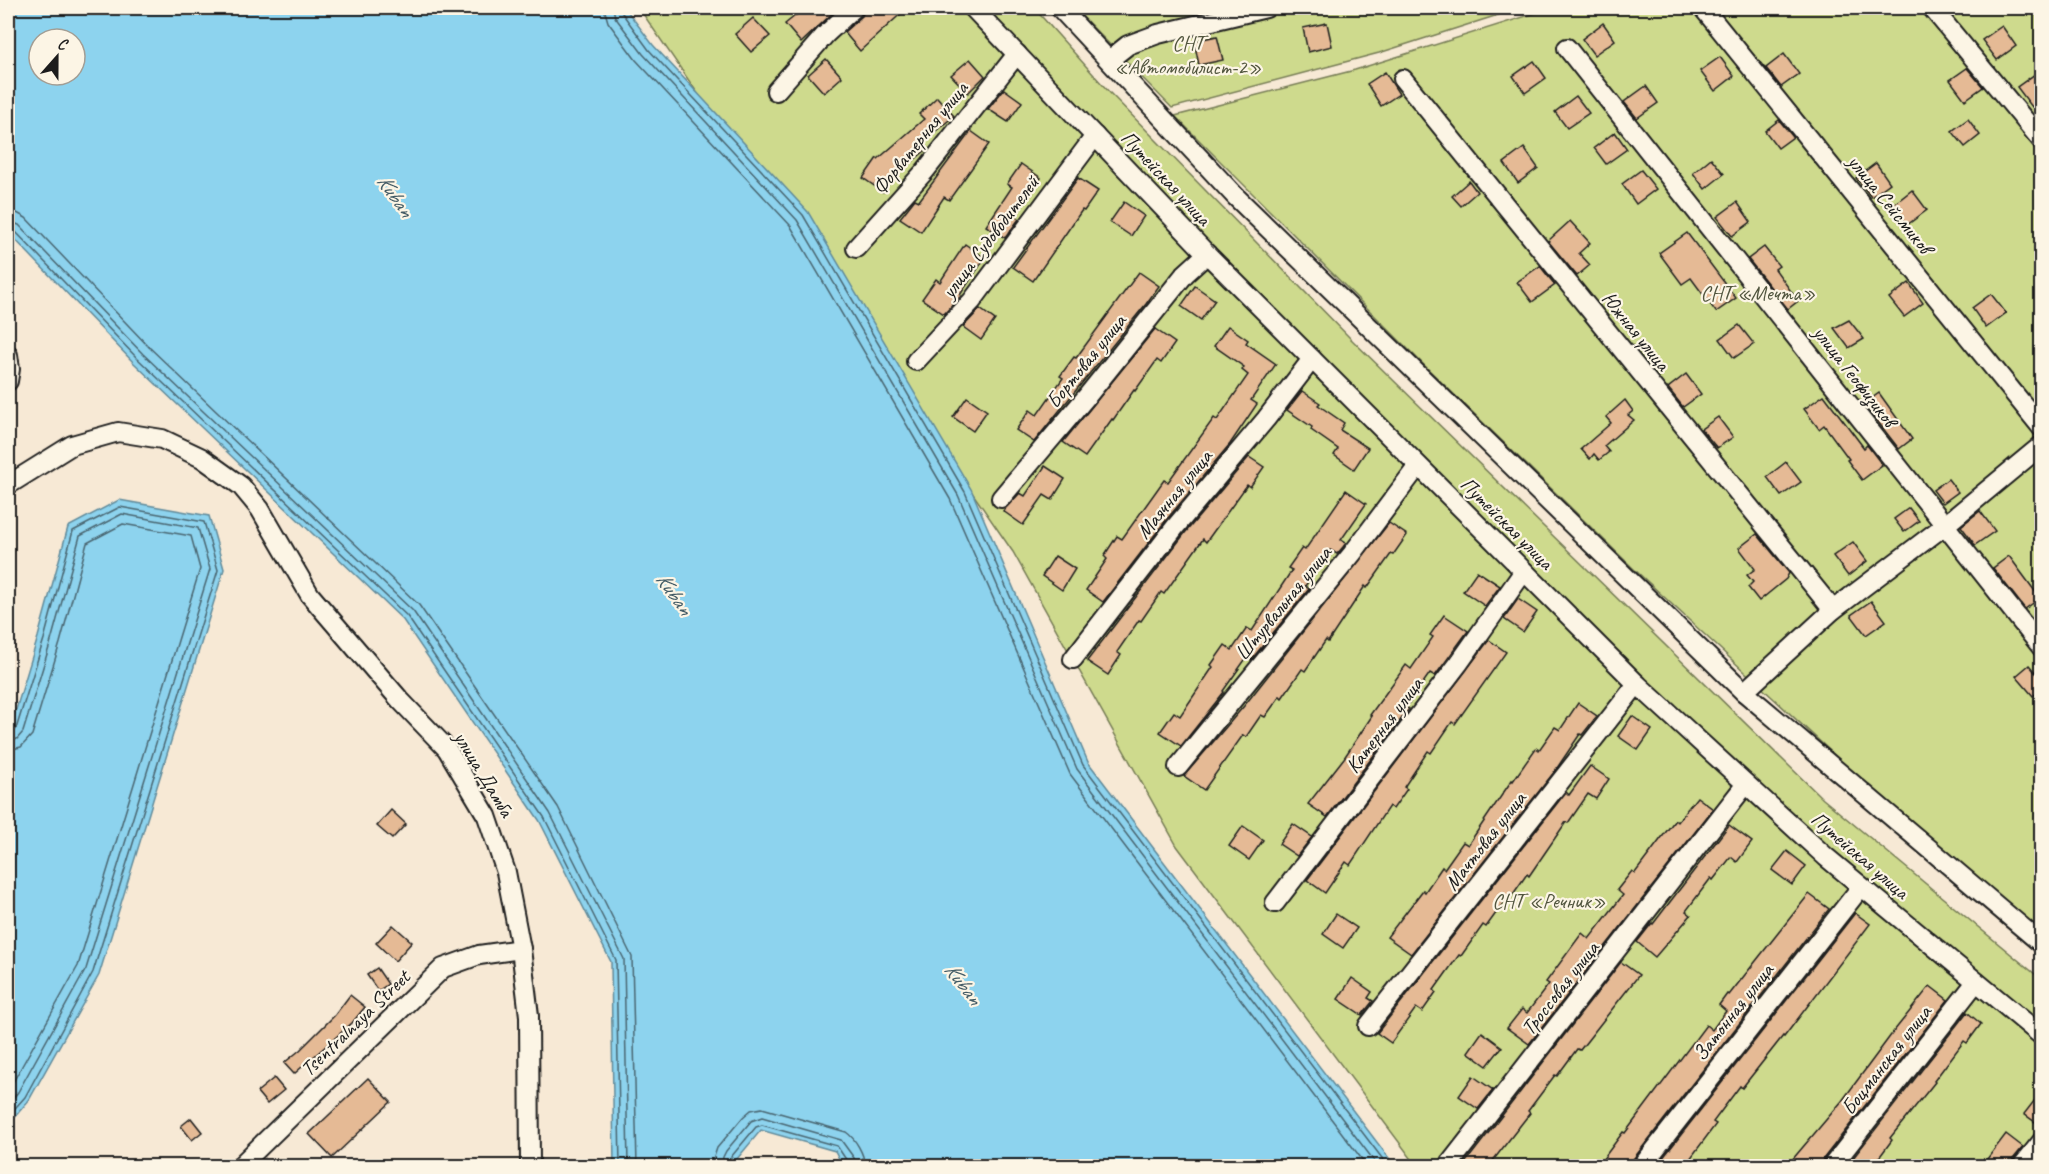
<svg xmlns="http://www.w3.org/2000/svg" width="2049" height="1174" viewBox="0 0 2049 1174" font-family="Caveat,sans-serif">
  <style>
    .green { fill: #ceda8d; stroke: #757b54; stroke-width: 1.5 }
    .water { fill: #8dd3ee; stroke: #608a9a; stroke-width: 1.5; fill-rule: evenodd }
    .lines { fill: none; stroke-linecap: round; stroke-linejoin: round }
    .shore { stroke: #496570; stroke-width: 1.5 }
    .building { fill: #e5ba95; stroke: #1c1c1c; stroke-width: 1.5 }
    .minor-casing { stroke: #1c1c1c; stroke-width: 22 }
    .minor { stroke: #fcf5e5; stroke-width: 18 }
    .labels { text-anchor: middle; stroke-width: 4.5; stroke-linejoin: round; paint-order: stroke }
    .park-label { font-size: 21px; fill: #51553e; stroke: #fcf5e5 }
    .street-label { font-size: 21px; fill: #1c1c1c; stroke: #fcf5e5 }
    .water-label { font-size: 22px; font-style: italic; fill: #445c66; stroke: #fcf5e5 }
  </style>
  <rect width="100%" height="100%" fill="#f7e9d5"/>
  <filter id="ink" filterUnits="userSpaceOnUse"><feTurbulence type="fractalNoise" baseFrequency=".0167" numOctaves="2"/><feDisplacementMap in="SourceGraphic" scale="12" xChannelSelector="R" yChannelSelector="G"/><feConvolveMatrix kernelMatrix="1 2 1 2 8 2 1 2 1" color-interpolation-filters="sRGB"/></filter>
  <g filter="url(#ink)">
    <g class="green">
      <polygon points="639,8 1034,8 1110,93 1350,338 1823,799 2041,979 2041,1166 1417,1166 1177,846 1013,552"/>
      <polygon points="1074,8 1520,8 1379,53 1172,108"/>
      <polygon points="1552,8 2041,8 2041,934 1869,787 1635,570 1427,368 1175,116 1355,70"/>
    </g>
    <g class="water">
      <path d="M8 8H625L653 45 808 212 971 489 1088 762 1395 1166H843L835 1151 761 1130 736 1160 735 1166H614L611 962 539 820 403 620 134 363 8 232ZM39 39H75V75H39Z"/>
      <polygon points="119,500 209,516 224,569 99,975 29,1100 8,1125 8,736 38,637 68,527"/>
    </g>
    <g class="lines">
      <g class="shore">
        <polyline points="604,8 608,22 636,60 790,225 950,499 1070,774 1367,1166"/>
        <polyline points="613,8 615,17 643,54 797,220 958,495 1077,769 1378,1166"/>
        <polyline points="620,8 622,13 649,50 803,215 965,492 1083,765 1388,1166"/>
        <polyline points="8,212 17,213 26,218 149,347 419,605 558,807 632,957 637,1166"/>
        <polyline points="8,221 19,225 143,354 413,611 550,813 624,959 628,1166"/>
        <polyline points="8,228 14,230 138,359 407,616 544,817 616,960 620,1166"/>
        <polyline points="8,734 13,733 16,729 44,639 73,531 120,507 204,522 218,570 93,972 25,1097 8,1116"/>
        <polyline points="8,741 17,739 23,732 51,641 80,536 122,514 198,528 210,569 86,969 18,1092 8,1105"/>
        <polyline points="8,750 21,747 32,735 60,643 87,543 123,524 191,536 200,569 78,966 8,1091"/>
        <path d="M713 1166 714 1157 717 1148 743 1117 751 1110 762 1108 846 1132C856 1139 864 1154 865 1166"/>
        <polyline points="722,1166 723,1157 726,1151 751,1121 762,1117 841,1140 854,1158 856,1166"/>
        <polyline points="730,1166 731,1157 756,1127 762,1125 837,1146 847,1161 848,1166"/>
      </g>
    </g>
    <g class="building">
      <polygon points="805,8 838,8 801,43 785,24"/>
      <polygon points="865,8 907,8 860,51 844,32 862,16"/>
      <polygon points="753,18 770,36 751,52 735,34"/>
      <polygon points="1327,23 1332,46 1308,52 1303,28"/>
      <polygon points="1603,23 1615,40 1594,55 1582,39"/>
      <polygon points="2002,26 2016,46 1997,60 1982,40"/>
      <polygon points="1217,36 1223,60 1199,65 1194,41"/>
      <polygon points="1784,54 1799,74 1781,87 1766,68"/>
      <polygon points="1720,57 1734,76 1715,91 1700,71"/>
      <polygon points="826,59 842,77 824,93 808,75"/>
      <polygon points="970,59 985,76 968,93 951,75"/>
      <polygon points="1534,61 1546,78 1525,93 1513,76"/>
      <polygon points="1967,68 1983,87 1965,100 1950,80"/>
      <polygon points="2042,69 2042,100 2032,107 2017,87"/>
      <polygon points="1385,72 1399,94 1381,106 1367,84"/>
      <polygon points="1646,86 1658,103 1637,118 1624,102"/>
      <polygon points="1004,89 1022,102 1008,122 988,109"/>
      <polygon points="1576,96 1589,113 1567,128 1555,112"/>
      <polygon points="937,97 954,116 920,144 926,150 907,166 904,162 883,192 863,178 877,158 878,159 924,119 919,114"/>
      <polygon points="1968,119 1980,135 1965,147 1952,131"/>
      <polygon points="1779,120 1793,137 1778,148 1765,131"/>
      <polygon points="971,131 989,144 949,200 944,197 921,232 900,218 915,199 919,201"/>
      <polygon points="1615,132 1627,149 1606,164 1594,148"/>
      <polygon points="1524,148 1538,168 1518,183 1504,163"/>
      <polygon points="1711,158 1724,174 1705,189 1693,173"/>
      <polygon points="1876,163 1890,183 1871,197 1856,178"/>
      <polygon points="1021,164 1041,178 1015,216 1019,219 1005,238 986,226 1012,187 1007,184"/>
      <polygon points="1641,170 1656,189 1636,204 1622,184"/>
      <polygon points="1078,178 1098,191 1084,211 1082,210 1033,281 1013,267"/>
      <polygon points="1469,181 1477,192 1461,206 1452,196"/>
      <polygon points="1912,190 1927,210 1907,225 1893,205"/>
      <polygon points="1124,202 1144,216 1131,236 1110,222"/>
      <polygon points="1737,202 1751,222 1732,236 1717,217"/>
      <polygon points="1570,221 1590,243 1579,253 1590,265 1577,276 1548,241"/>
      <polygon points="1687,233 1736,298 1716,312 1691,278 1682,284 1659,253"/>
      <polygon points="965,244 985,258 960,295 961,296 944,314 922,299 936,279 940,282"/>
      <polygon points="1764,247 1779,266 1775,269 1798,301 1788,309 1748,259"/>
      <polygon points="1540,266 1555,285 1532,302 1517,282"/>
      <polygon points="1139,272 1159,286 1146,304 1034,442 1016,430 1030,410 1037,415 1063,378 1060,376 1074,357 1076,358"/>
      <polygon points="1909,283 1923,303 1904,317 1889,298"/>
      <polygon points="1195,286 1215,300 1201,320 1181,306"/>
      <polygon points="1991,294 2006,313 1986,328 1972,308"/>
      <polygon points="980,309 995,320 981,340 963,327"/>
      <polygon points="1849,320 1864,339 1849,348 1834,328"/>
      <polygon points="1739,325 1754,344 1734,358 1720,339"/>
      <polygon points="1228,326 1248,340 1246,343 1276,364 1251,400 1257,404 1230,444 1167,519 1103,602 1086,590 1107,559 1104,556 1117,536 1122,539 1164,480 1168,482 1214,418 1217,420 1248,375 1242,370 1244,367 1214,346"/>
      <polygon points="1155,329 1175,343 1161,363 1157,360 1135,391 1134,390 1113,420 1112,419 1085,457 1063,442"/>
      <polygon points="1686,374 1701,394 1683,407 1668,388"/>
      <polygon points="1302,391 1320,403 1318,405 1344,423 1340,430 1368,448 1354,469 1334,455 1338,449 1311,430 1312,427 1287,410"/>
      <polygon points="1879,393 1912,439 1899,449 1864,404"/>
      <polygon points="1824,395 1864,448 1867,445 1880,462 1882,465 1862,480 1847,460 1849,459 1824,425 1819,429 1804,409"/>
      <polygon points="967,397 987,411 973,431 953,417"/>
      <polygon points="1625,400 1633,411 1628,415 1634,420 1604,446 1609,452 1599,460 1594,454 1590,459 1581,449 1611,423 1606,417"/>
      <polygon points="1718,417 1733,437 1717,448 1701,429"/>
      <polygon points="1249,457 1264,467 1250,487 1247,485 1206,542 1203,539 1164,594 1161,592 1141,621 1139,620 1117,652 1121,655 1108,675 1087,661 1185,533"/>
      <polygon points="1786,462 1801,482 1781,496 1767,477"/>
      <polygon points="1045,466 1065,479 1052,500 1044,495 1023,525 1003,511 1020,493 1025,496"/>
      <polygon points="1948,479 1958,492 1943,503 1933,490"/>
      <polygon points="1346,490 1366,504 1341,540 1346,543 1343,547 1337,554 1330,550 1305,586 1309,589 1251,660 1247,657 1223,691 1224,692 1181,746 1160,732 1174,712 1180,716 1213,667 1211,665 1225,645 1232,650 1247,628 1252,631 1292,570 1288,568 1302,548 1305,550"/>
      <polygon points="1909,508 1919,521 1904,532 1894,519"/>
      <polygon points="1980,511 1995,531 1975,545 1961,526"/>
      <polygon points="1389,523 1407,535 1393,555 1391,554 1367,588 1365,586 1328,642 1326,640 1305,671 1302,669 1282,698 1280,696 1265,717 1261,715 1246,737 1243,735 1204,790 1184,776 1244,706"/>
      <polygon points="1757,534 1789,573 1786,579 1759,601 1748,587 1753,582 1747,575 1755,569 1739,548"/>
      <polygon points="1853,542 1867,561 1848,576 1833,556"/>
      <polygon points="1055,556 1075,569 1062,590 1042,576"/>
      <polygon points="2009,556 2040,598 2025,609 1993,568"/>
      <polygon points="1477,571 1500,586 1485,606 1463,591"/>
      <polygon points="1518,599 1537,612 1523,632 1504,619"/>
      <polygon points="1871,601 1886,621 1866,635 1851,615"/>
      <polygon points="1444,615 1468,631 1435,676 1430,673 1406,707 1409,709 1327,817 1308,804 1344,758 1372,716 1370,715 1406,665 1411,669 1433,637 1430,635"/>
      <polygon points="1489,640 1506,652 1455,724 1452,722 1431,753 1428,751 1404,787 1407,789 1393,809 1389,806 1350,865 1346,862 1325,893 1307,880"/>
      <polygon points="2029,665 2042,680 2042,689 2033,696 2016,676"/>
      <polygon points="1578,703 1597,716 1582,735 1580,734 1555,771 1411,954 1387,937 1423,890 1425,892 1442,867 1444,869 1463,842 1468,845 1512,780 1513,781 1536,748 1539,750 1555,727 1560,730"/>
      <polygon points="1632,716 1652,730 1638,750 1618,736"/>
      <polygon points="1590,766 1609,779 1596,799 1588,794 1568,823 1566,822 1529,876 1527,874 1509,900 1507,898 1486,927 1483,925 1461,956 1459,955 1434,990 1436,992 1422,1012 1416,1008 1391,1043 1377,1033 1566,792 1569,795"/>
      <polygon points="1697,797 1713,809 1529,1044 1507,1028 1522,1009 1527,1013 1549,984 1546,982 1582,933 1589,939 1623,895 1617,890 1632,871 1635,873 1675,820 1677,822"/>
      <polygon points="391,810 406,824 392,839 377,826"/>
      <polygon points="1293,824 1312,837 1297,856 1279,844"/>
      <polygon points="1729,825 1752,842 1737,862 1731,857 1713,880 1711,878 1686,911 1691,915 1655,957 1637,942 1652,923 1653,924"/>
      <polygon points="1243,826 1263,840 1249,860 1229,846"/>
      <polygon points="1787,851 1806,866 1792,885 1772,870"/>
      <polygon points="1809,894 1829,909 1627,1167 1597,1167 1623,1132 1625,1133 1706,1025 1712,1030 1726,1011 1719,1005 1727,994 1729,995"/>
      <polygon points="1855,913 1870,924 1784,1037 1783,1036 1742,1088 1740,1086 1713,1122 1716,1124 1684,1167 1672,1167 1662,1159"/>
      <polygon points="1336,914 1357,928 1343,948 1323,934"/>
      <polygon points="393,925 412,942 395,961 376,943"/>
      <polygon points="1621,962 1639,975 1624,994 1580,1050 1577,1049 1557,1076 1555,1075 1528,1111 1530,1113 1488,1167 1462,1167"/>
      <polygon points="377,968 388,984 378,991 367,975"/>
      <polygon points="1352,978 1372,992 1368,998 1373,1001 1362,1015 1338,999"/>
      <polygon points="1930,986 1948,1000 1823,1159 1821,1167 1786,1167 1842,1101 1894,1031"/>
      <polygon points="350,995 365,1007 352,1023 294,1074 284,1063 300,1050 335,1015"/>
      <polygon points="1967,1012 1981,1024 1967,1043 1964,1041 1934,1081 1935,1082 1890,1138 1892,1140 1878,1159 1871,1167 1846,1167"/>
      <polygon points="1482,1032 1502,1047 1487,1066 1468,1052"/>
      <polygon points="1473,1076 1493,1090 1478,1109 1459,1096"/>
      <polygon points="274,1078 284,1090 267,1104 257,1092"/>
      <polygon points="368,1078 391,1102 332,1158 309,1134"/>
      <polygon points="2042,1091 2042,1127 2024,1114"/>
      <polygon points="191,1118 202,1132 192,1140 181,1126"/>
      <polygon points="2006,1134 2023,1147 2013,1159 2011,1167 1981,1167"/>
    </g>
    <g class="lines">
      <g class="minor-casing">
        <g id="minor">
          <polyline points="973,8 1207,254 1637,684 1826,857 2042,1036"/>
          <polyline points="1060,8 1236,197 1744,692 2042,944"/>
          <polyline points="1703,8 2042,428"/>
          <polyline points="1932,8 2042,141"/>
          <polyline points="1567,48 2042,648"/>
          <polyline points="1109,60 1128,45 1158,34 1266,8"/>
          <polyline points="1403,79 1833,610"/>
          <polyline points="776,91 825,35 854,8"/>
          <polyline points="856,248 925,171 1017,54"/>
          <polyline points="8,355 10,369 8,381"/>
          <polyline points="916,361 972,301 1095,136"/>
          <polyline points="8,485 72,445 118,432 162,439 202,458 241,486 260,509 310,595 400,700 447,749 487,816 506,872 521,949 529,1016 530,1166"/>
          <polyline points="1001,498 1088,395 1185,274 1207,254"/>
          <polyline points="1073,659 1176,526 1266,419 1312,359"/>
          <polyline points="1744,692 1833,610 1944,526 2042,445"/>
          <polyline points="1178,767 1352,554 1418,466"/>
          <polyline points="1275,903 1459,663 1524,571"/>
          <polyline points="1368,1026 1637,684"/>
          <polyline points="1451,1162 1746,784"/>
          <polyline points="240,1166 443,968 479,955 521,949"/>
          <polyline points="1642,1166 1861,887"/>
          <polyline points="1832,1166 1976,982"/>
          <polyline points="2022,1166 2042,1141"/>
        </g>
      </g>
      <use href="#minor" class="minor"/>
    </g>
  </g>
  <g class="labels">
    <g class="park-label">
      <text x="1188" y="50">СНТ<tspan x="1188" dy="24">«Автомобилист-2»</tspan></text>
      <text x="1758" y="300">СНТ «Мечта»</text>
      <text x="1549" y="908">СНТ «Речник»</text>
    </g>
    <g class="street-label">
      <text transform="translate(920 138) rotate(-51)" y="7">Форватерная улица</text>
      <text transform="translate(1166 178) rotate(47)" y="7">Путейская улица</text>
      <text transform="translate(1890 204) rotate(51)" y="7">улица Сейсмиков</text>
      <text transform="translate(990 237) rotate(-53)" y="7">улица Судоводителей</text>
      <text transform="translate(1636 331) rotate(51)" y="7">Южная улица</text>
      <text transform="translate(1086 361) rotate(-51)" y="7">Бортовая улица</text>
      <text transform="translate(1855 376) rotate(52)" y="7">улица Геофизиков</text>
      <text transform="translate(1174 494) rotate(-51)" y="7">Маячная улица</text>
      <text transform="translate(1507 523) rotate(45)" y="7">Путейская улица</text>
      <text transform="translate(1283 603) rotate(-51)" y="7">Штурвальная улица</text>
      <text transform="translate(1384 725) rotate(-53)" y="7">Катерная улица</text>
      <text transform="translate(484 774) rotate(59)" y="7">улица Дамба</text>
      <text transform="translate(1485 841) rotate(-52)" y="7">Мачтовая улица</text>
      <text transform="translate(1860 855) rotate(41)" y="7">Путейская улица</text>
      <text transform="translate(1560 988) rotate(-52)" y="7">Троссовая улица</text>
      <text transform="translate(1733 1012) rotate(-52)" y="7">Затонная улица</text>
      <text transform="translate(355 1023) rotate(-44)" y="7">Tsentralnaya Street</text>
      <text transform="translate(1886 1060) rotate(-52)" y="7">Боцманская улица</text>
    </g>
    <g class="water-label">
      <text transform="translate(396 195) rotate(55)" y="8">Kuban</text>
      <text transform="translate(675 593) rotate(55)" y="8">Kuban</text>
      <text transform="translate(964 983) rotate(53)" y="8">Kuban</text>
    </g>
  </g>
  <rect width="2049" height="1174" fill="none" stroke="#fcf5e5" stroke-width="30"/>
  <rect x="15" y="15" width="2019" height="1144" fill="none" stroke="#1c1c1c" stroke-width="2" filter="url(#ink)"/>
  <g transform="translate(57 57) rotate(21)"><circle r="28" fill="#fcf5e5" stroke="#a29e95" stroke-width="1.5"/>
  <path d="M0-4.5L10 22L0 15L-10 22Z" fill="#1c1c1c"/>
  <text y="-9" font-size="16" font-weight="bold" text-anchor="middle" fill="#1c1c1c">С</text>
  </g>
</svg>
